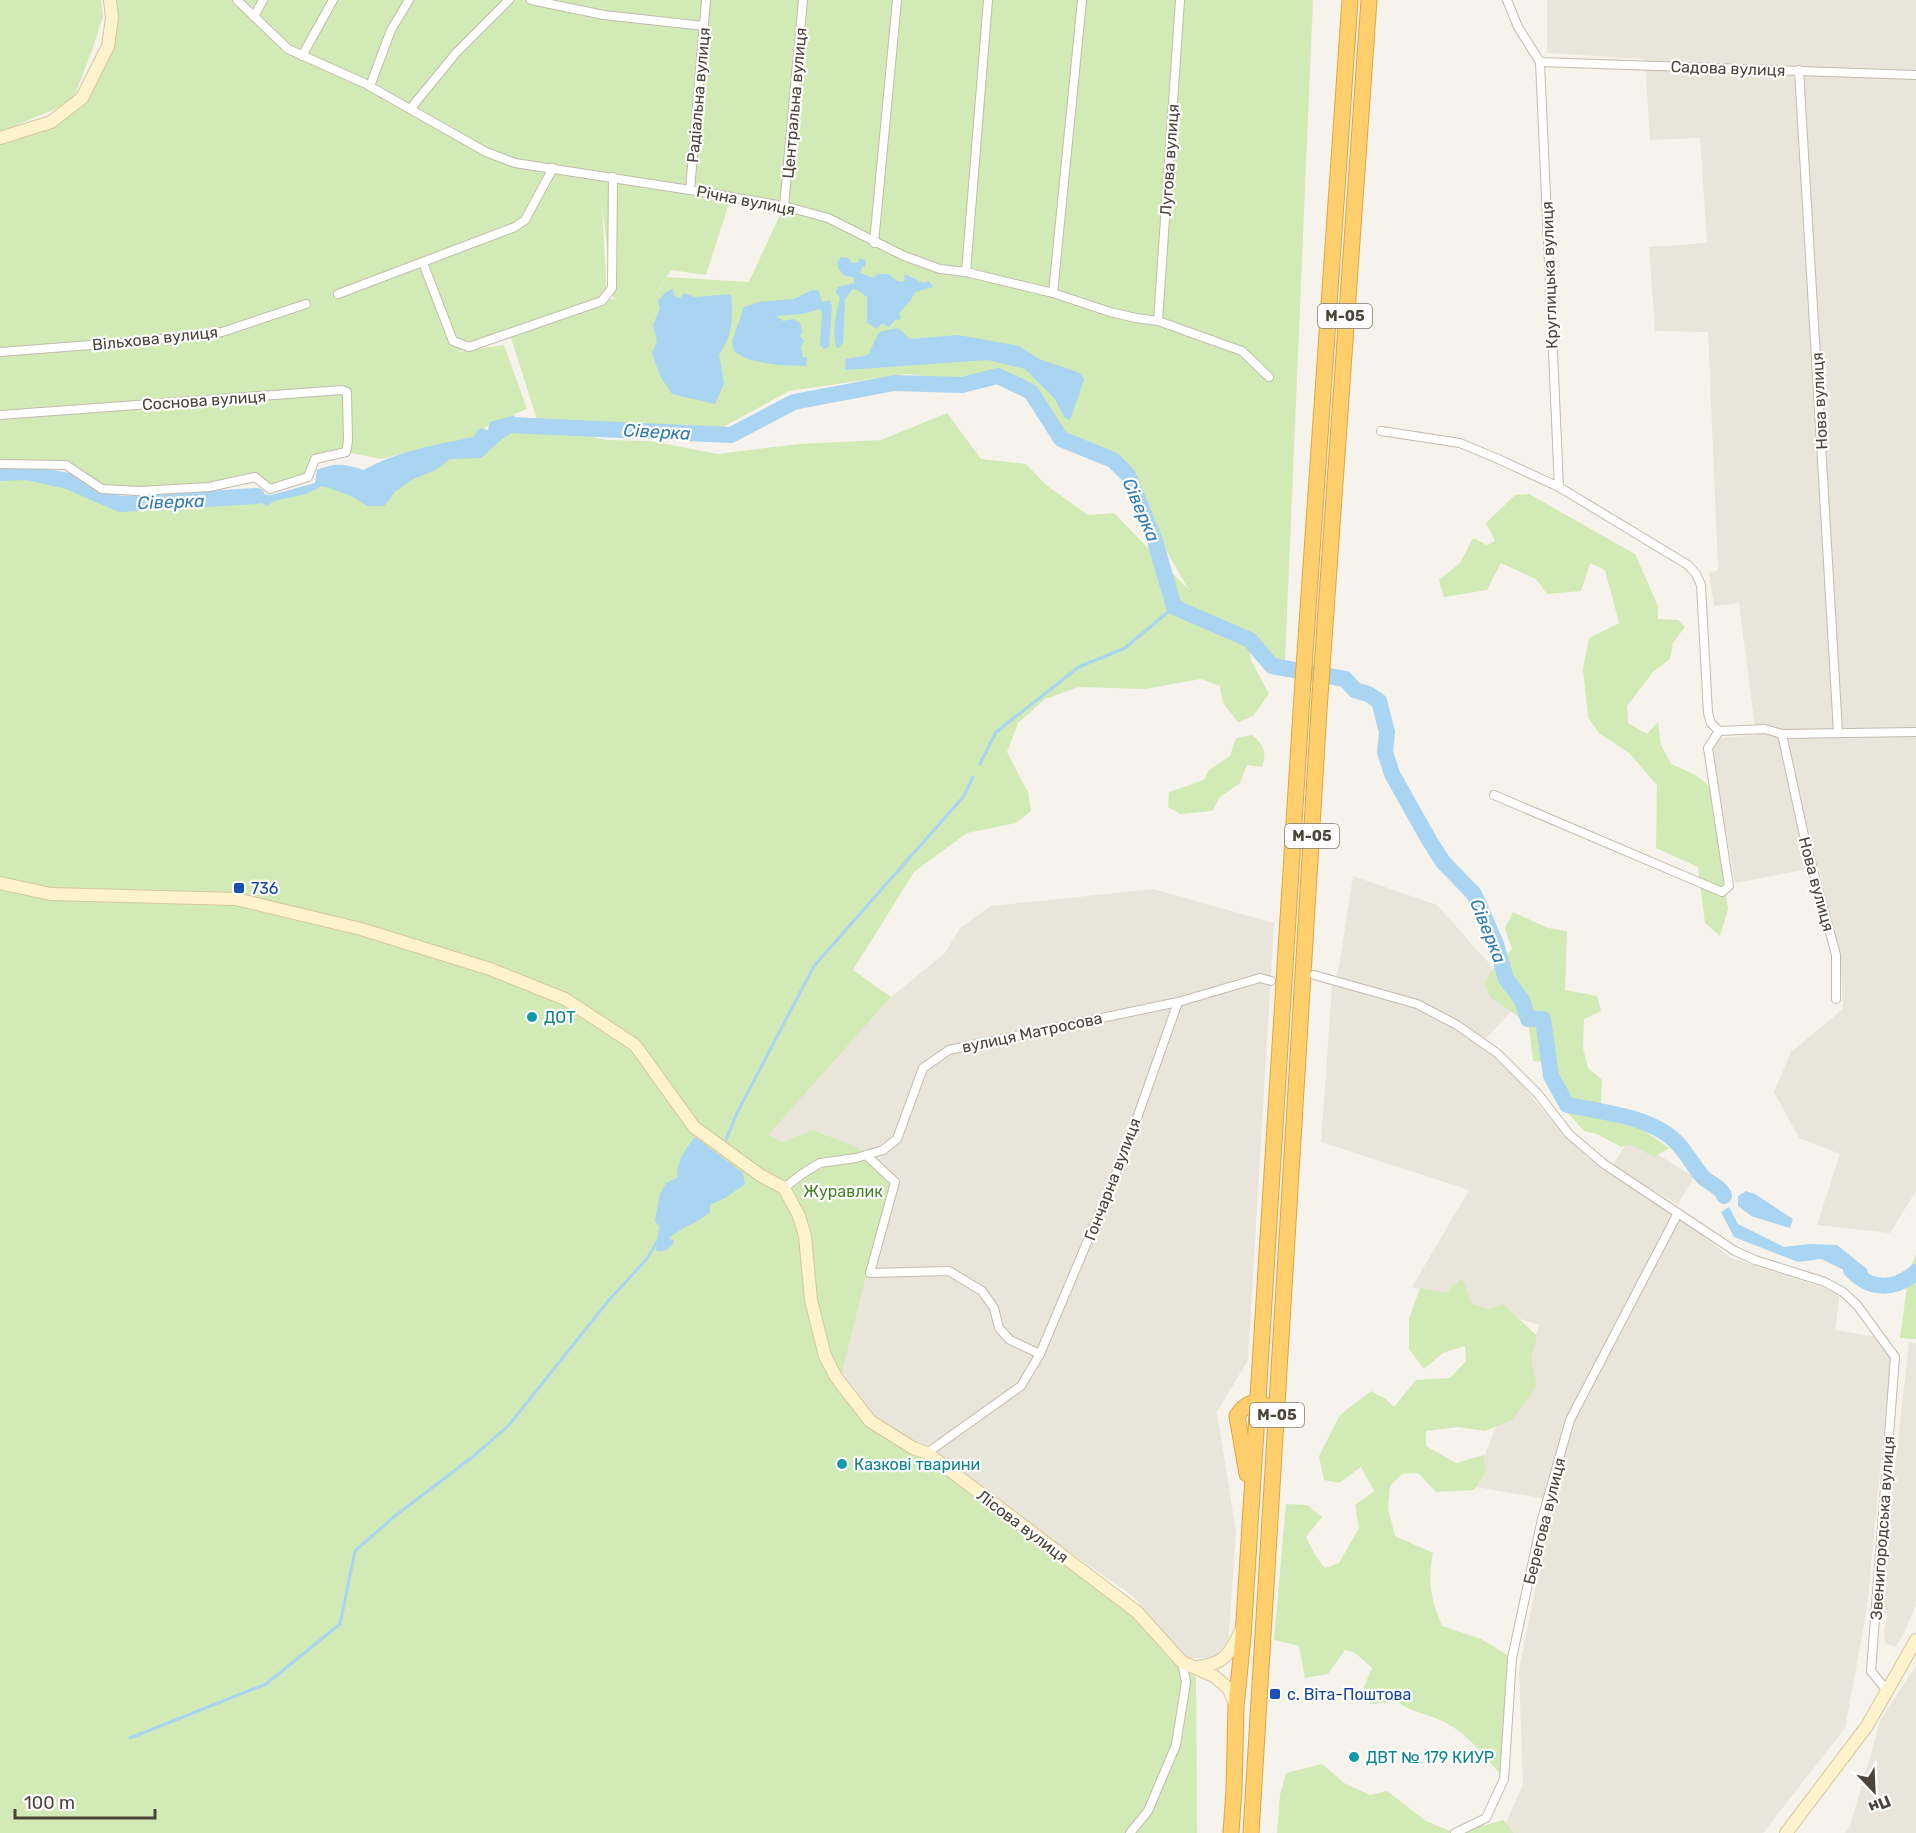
<svg xmlns="http://www.w3.org/2000/svg" width="1916" height="1833" viewBox="0 0 1916 1833" font-family="Rubik,sans-serif">
  <style>
    .residential { fill: #eae5da }
    .green { fill: #d2eab5; fill-rule: evenodd }
    .water { fill: #a9d4f2 }
    .lines { fill: none; stroke-linecap: round; stroke-linejoin: round }
    .stream { stroke: #a9d4f2; stroke-width: 3 }
    .river { stroke: #a9d4f2; stroke-width: 16 }
    .street-casing { stroke: #c2bbae; stroke-width: 10 }
    .secondary-casing { stroke: #d6c79b; stroke-width: 14 }
    .highway-casing { stroke: #e0a43c; stroke-width: 17 }
    .street { stroke: #fff; stroke-width: 8 }
    .secondary { stroke: #fff3cd; stroke-width: 12 }
    .highway { stroke: #ffcf6e; stroke-width: 15 }
    .transit-dot { fill: #1a4fb4; stroke: #fff; stroke-width: 2 }
    .culture-dot { fill: #0f9aa8; stroke: #fff; stroke-width: 2 }
    .labels { text-anchor: middle; stroke-width: 4.5; stroke-linejoin: round; paint-order: stroke }
    .shield { fill: #fff; stroke: #817c74; stroke-width: 1.5 }
    .shield-label { font-size: 15px; font-weight: bold; fill: #4b4439 }
    .street-label { font-size: 16px; fill: #4b4439; stroke: #fff }
    .transit-label { font-size: 16px; fill: #164399; stroke: #fff; text-anchor: start }
    .culture-label { font-size: 16px; fill: #0d838f; stroke: #fff; text-anchor: start }
    .park-label { font-size: 16px; fill: #4a7f2a; stroke: #fff }
    .water-label { font-size: 18px; font-style: italic; fill: #2e7ab2; stroke: #fff }
  </style>
  <rect width="100%" height="100%" fill="#f6f3ec"/>
  <g class="residential">
    <polygon points="1547,0 1916,0 1916,1191 1890,1233 1817,1225 1840,1154 1799,1138 1774,1092 1791,1052 1843,1009 1841,966 1819,867 1735,883 1712,750 1720,738 1756,735 1739,603 1714,606 1709,573 1718,570 1708,332 1655,331 1649,247 1707,243 1700,138 1650,140 1645,59 1547,53"/>
    <polygon points="1353,876 1437,905 1488,962 1516,1006 1480,1045 1517,1079 1553,1122 1584,1154 1643,1195 1673,1212 1731,1258 1840,1293 1835,1330 1876,1337 1891,1357 1867,1609 1845,1728 1763,1833 1501,1833 1523,1785 1519,1670 1553,1500 1471,1486 1540,1325 1412,1287 1469,1190 1321,1142 1332,987 1339,967"/>
    <polygon points="1153,889 1274,923 1248,1360 1217,1412 1236,1532 1228,1644 1213,1658 1184,1658 1133,1596 875,1418 841,1376 857,1147 813,1130 783,1142 767,1135 891,997 945,953 960,928 991,906"/>
    <polygon points="1630,1137 1694,1177 1678,1204 1612,1167"/>
    <polygon points="1909,1342 1916,1343 1916,1605 1902,1637 1895,1647 1885,1643 1884,1631 1888,1613 1879,1612"/>
    <polygon points="1916,1666 1916,1833 1845,1833 1850,1826 1881,1719"/>
  </g>
  <g class="green">
    <polygon points="0,0 101,0 103,16 93,48 72,102 0,132"/>
    <path d="M110 0H1313L1285 661 1272 666 1249 646 1251 660 1269 694 1253 716 1238 722 1223 703 1220 686 1201 679 1145 689 1079 687 1045 699 1018 723 1007 752 1028 792 1031 811 1016 823 967 833 914 872 853 970 891 997 768 1135 783 1142 813 1130 857 1147 890 1180 841 1376 848 1397 1132 1616 1170 1660 1196 1677 1197 1833H0V473L26 472 68 481 120 504 245 496 273 497 307 486 369 481 460 448 508 421 607 440 650 441 718 454 799 444 881 440 947 413 981 459 1026 464 1046 485 1088 515 1114 513 1189 590 1167 552 1136 480 1117 457 1067 434 1033 387 1002 369 949 379 906 374 789 391 723 427 537 420 508 328 458 352 504 345 527 409 487 426 473 437 418 449 382 459 345 452 315 459 308 477 270 489 255 477 209 487 102 489 66 465 0 464V138L51 122 82 98 108 46ZM731 197 784 206 749 282 667 277 652 299 671 270 706 275ZM602 203 613 298 620 299H607Z"/>
    <polygon points="1529,494 1635,554 1658,606 1658,619 1678,620 1685,627 1673,643 1670,659 1653,672 1627,706 1628,723 1647,734 1658,722 1661,745 1671,764 1696,775 1709,786 1728,909 1720,936 1705,923 1698,867 1656,848 1657,785 1629,753 1599,733 1588,717 1583,669 1589,638 1619,623 1605,570 1590,563 1581,591 1547,594 1536,579 1501,563 1487,590 1444,597 1439,580 1460,563 1473,538 1487,545 1495,541 1486,523 1515,495"/>
    <path d="M1252 735C1264 745 1267 753 1262 767L1247 765 1240 783 1220 797 1212 811 1180 814 1168 807 1169 792 1204 780 1209 770 1230 756 1236 738Z"/>
    <polygon points="1513,912 1548,928 1567,931 1565,990 1597,996 1601,1011 1584,1019 1583,1048 1588,1068 1602,1080 1601,1103 1611,1121 1641,1129 1669,1148 1654,1157 1630,1144 1621,1147 1597,1134 1584,1131 1568,1113 1551,1087 1544,1062 1533,1061 1529,1028 1515,1014 1490,997 1485,983 1496,964 1512,949 1505,928"/>
    <polygon points="1916,1254 1916,1339 1900,1338 1909,1271"/>
    <path d="M1462 1278 1472 1304 1488 1309 1504 1305 1537 1336 1531 1358 1537 1386 1512 1420 1485 1431 1458 1427 1426 1431V1446L1456 1463 1484 1455 1485 1473 1474 1490 1436 1492 1418 1473 1402 1474 1390 1486 1388 1508 1395 1536 1433 1553C1427 1583 1431 1598 1442 1626L1481 1639 1512 1658 1504 1779C1487 1758 1470 1736 1446 1723 1430 1714 1412 1713 1398 1702L1370 1704 1362 1692 1372 1668 1354 1652 1345 1650 1328 1674 1305 1678 1299 1646 1274 1640 1286 1504 1307 1505 1322 1517 1306 1537 1315 1555 1325 1568 1339 1563 1359 1528 1355 1505 1374 1491 1361 1467 1339 1483 1324 1480 1319 1456 1340 1415 1371 1391 1386 1399 1394 1407 1416 1380 1450 1378 1466 1361 1465 1346 1443 1353 1424 1369 1409 1349V1319L1420 1288 1446 1293Z"/>
    <polygon points="1322,1764 1344,1783 1370,1795 1387,1791 1426,1821 1455,1833 1504,1820 1513,1833 1277,1833 1280,1795 1286,1773"/>
  </g>
  <g class="water">
    <path d="M841 257 848 258 852 263H857L860 258 866 261 865 267H862L860 273 874 278 877 274H888C895 278 897 284 905 281L904 276 907 275 923 283 929 281 933 287 915 292 911 300 899 313 901 319 895 320 889 327 882 323 877 329 867 323V297L858 290 853 289 845 299 843 342 839 348 836 347C832 331 836 313 840 298L836 292 838 287 855 283 853 277 845 276 838 268 837 262Z"/>
    <path d="M673 288 674 296 680 298 684 293 695 297 731 294C733 314 733 338 719 354L724 383 715 404 672 394 660 376 652 353 657 342 653 325 660 308 658 301 664 294Z"/>
    <path d="M812 290 819 291 822 302 830 300 832 305 829 347 824 349 820 345 822 313 820 309 802 314 777 316 783 321 793 319 800 323 802 332 800 336 804 341 801 347 803 357H807L806 366C785 366 751 365 734 351L732 341 744 307 759 302 794 299Z"/>
    <polygon points="898,328 910,339 958,335 1019,346 1039,359 1080,373 1084,380 1070,420 1065,418 1055,399 1025,369 988,360 845,370 846,359 868,355 879,332"/>
    <path d="M515 415 513 429 481 458 450 459 436 470 413 479 396 491 384 506H367C353 495 338 491 322 486L306 494 274 501 267 506 255 499 233 498 245 491 271 495 315 483 317 470C336 462 344 464 364 470 397 451 435 445 473 437L480 428 488 430 490 422Z"/>
    <path d="M695 1137 743 1173 745 1184 725 1198 710 1205V1212C698 1223 682 1227 669 1238L674 1241C670 1249 665 1252 656 1251L659 1227 655 1220 660 1194 666 1183 677 1178C677 1160 684 1151 695 1137Z"/>
    <polygon points="1746,1191 1755,1194 1793,1219 1790,1228 1751,1216 1738,1206 1738,1196"/>
    <polygon points="1729,1207 1738,1224 1784,1247 1809,1244 1837,1245 1867,1269 1870,1284 1866,1288 1849,1278 1848,1272 1821,1259 1798,1262 1734,1237 1721,1212"/>
  </g>
  <g class="lines">
    <g class="stream">
      <polyline points="980,764 996,732 1079,667 1125,648 1174,607"/>
      <polyline points="726,1140 737,1113 814,966 964,796 973,777"/>
      <polyline points="130,1738 266,1684 340,1624 355,1551 395,1516 475,1455 509,1425 609,1300 646,1260 659,1239"/>
    </g>
    <g class="river">
      <path d="M495 434 510 425 731 435 794 402 894 383 962 385 998 376 1031 392 1061 439 1113 460 1128 475 1155 541 1174 607 1250 640 1272 666 1345 679 1355 690 1368 694 1379 701 1387 732 1385 752 1392 774 1429 840 1443 862 1474 894 1496 944 1506 979 1522 1000 1528 1019H1543L1551 1076 1567 1105C1602 1112 1655 1117 1679 1145 1687 1154 1693 1165 1701 1175 1707 1183 1721 1186 1724 1196"/>
      <polyline points="0,473 26,472 68,481 120,504 257,496"/>
      <path d="M1851 1270C1871 1291 1895 1290 1916 1272"/>
    </g>
    <g class="street-casing">
      <g id="street">
        <polyline points="237,0 288,49 364,83 486,152 515,163 690,190 784,206 828,218 904,256 940,269 966,272 1053,293 1110,312 1136,318 1158,321 1242,351 1269,377"/>
        <polyline points="531,0 604,15 704,26"/>
        <polyline points="1507,0 1518,27 1540,62 1559,487"/>
        <polyline points="254,17 263,0"/>
        <polyline points="302,56 333,0"/>
        <polyline points="1540,62 1916,75"/>
        <polyline points="1799,70 1838,732"/>
        <polyline points="370,86 391,30 409,0"/>
        <polyline points="411,108 456,53 509,0"/>
        <polyline points="690,190 706,0"/>
        <polyline points="784,206 803,0"/>
        <polyline points="874,243 897,0"/>
        <polyline points="423,263 453,341 469,347 602,301 612,288 613,177"/>
        <polyline points="966,272 988,0"/>
        <polyline points="1053,293 1082,0"/>
        <polyline points="338,294 515,227 525,220 553,168"/>
        <polyline points="1158,321 1180,0"/>
        <polyline points="0,352 143,341 222,332 306,304"/>
        <polyline points="0,415 342,390 347,392 348,441 346,452 315,459 308,477 270,489 255,477 209,487 139,491 102,489 66,465 0,464"/>
        <polyline points="1381,431 1460,443 1496,458 1559,487 1688,565 1696,574 1701,585 1708,713 1711,723 1719,731 1765,729 1782,734 1916,732"/>
        <polyline points="1782,734 1805,840 1836,955 1836,999"/>
        <polyline points="1494,795 1722,892 1729,886 1708,748 1719,731"/>
        <polyline points="1314,975 1417,1004 1457,1025 1497,1053 1538,1094 1569,1134 1604,1164 1735,1251 1755,1260 1825,1282 1843,1292 1857,1305 1895,1357 1871,1671 1888,1692"/>
        <polyline points="866,1155 895,1182 870,1273 949,1271 982,1291 994,1308 999,1328 1010,1340 1040,1354"/>
        <polyline points="784,1188 802,1174 820,1163 856,1158 883,1150 897,1139 923,1068 949,1050 1178,1002 1260,978 1271,981"/>
        <polyline points="927,1453 1021,1386 1040,1354 1125,1152 1178,1002"/>
        <polyline points="1130,1833 1148,1811 1176,1745 1186,1682 1182,1662"/>
        <polyline points="1455,1833 1486,1818 1504,1779 1512,1658 1542,1519 1570,1420 1678,1213"/>
      </g>
    </g>
    <g class="secondary-casing">
      <g id="secondary">
        <polyline points="0,138 51,122 82,98 108,46 112,18 110,0"/>
        <polyline points="0,883 51,894 236,899 361,929 490,969 565,999 635,1045 694,1127 760,1175 784,1188 799,1216 805,1236 811,1300 825,1356 836,1377 870,1421 913,1448 927,1453 1137,1612 1182,1662 1214,1676 1228,1688 1236,1706"/>
        <path d="M1196 1667C1223 1665 1230 1655 1241 1630"/>
        <polyline points="1786,1833 1867,1726 1916,1640"/>
      </g>
    </g>
    <g class="highway-casing">
      <g id="highway">
        <path d="M1247 1474 1237 1416C1244 1405 1253 1399 1265 1405"/>
        <polyline points="1231,1833 1234,1790 1236,1707 1243,1637 1301,711 1350,0"/>
        <polyline points="1251,1833 1319,710 1369,0"/>
      </g>
    </g>
    <use href="#street" class="street"/>
    <use href="#secondary" class="secondary"/>
    <use href="#highway" class="highway"/>
  </g>
  <g class="transit-dot">
    <rect x="233" y="882" width="12" height="12" rx="3"/>
    <rect x="1269" y="1688" width="12" height="12" rx="3"/>
  </g>
  <g class="culture-dot">
    <circle cx="532" cy="1017" r="6"/>
    <circle cx="842" cy="1464" r="6"/>
    <circle cx="1354" cy="1757" r="6"/>
  </g>
  <g class="labels">
    <g class="shield">
      <rect x="1318" y="304" width="54" height="24" rx="4.5"/>
      <rect x="1285" y="824" width="54" height="24" rx="4.5"/>
      <rect x="1250" y="1403" width="54" height="24" rx="4.5"/>
    </g>
    <g class="shield-label">
      <text x="1345" y="321">М-05</text>
      <text x="1312" y="841">М-05</text>
      <text x="1277" y="1420">М-05</text>
    </g>
    <g class="street-label">
      <text transform="translate(1728 68) rotate(2)" y="6">Садова вулиця</text>
      <text transform="translate(698 95) rotate(-85)" y="6">Радіальна вулиця</text>
      <text transform="translate(794 103) rotate(-85)" y="6">Центральна вулиця</text>
      <text transform="translate(1169 160) rotate(-86)" y="6">Лугова вулиця</text>
      <text transform="translate(746 200) rotate(11)" y="6">Річна вулиця</text>
      <text transform="translate(1549 275) rotate(-92)" y="6">Круглицька вулиця</text>
      <text transform="translate(155 338) rotate(-6)" y="6">Вільхова вулиця</text>
      <text transform="translate(204 400) rotate(-4)" y="6">Соснова вулиця</text>
      <text transform="translate(1819 401) rotate(-93)" y="6">Нова вулиця</text>
      <text transform="translate(1817 884) rotate(75)" y="6">Нова вулиця</text>
      <text transform="translate(1032 1032) rotate(-12)" y="6">вулиця Матросова</text>
      <text transform="translate(1112 1179) rotate(-69)" y="6">Гончарна вулиця</text>
      <text transform="translate(1544 1521) rotate(-76)" y="6">Берегова вулиця</text>
      <text transform="translate(1023 1526) rotate(37)" y="6">Лісова вулиця</text>
      <text transform="translate(1882 1528) rotate(-86)" y="6">Звенигородська вулиця</text>
    </g>
    <g class="transit-label">
      <text x="251" y="894">736</text>
      <text x="1287" y="1700">с. Віта-Поштова</text>
    </g>
    <g class="culture-label">
      <text x="544" y="1023">ДОТ</text>
      <text x="854" y="1470">Казкові тварини</text>
      <text x="1366" y="1763">ДВТ № 179 КИУР</text>
    </g>
    <g class="park-label">
      <text x="843" y="1197">Журавлик</text>
    </g>
    <g class="water-label">
      <text transform="translate(657 432) rotate(3)" y="6">Сіверка</text>
      <text transform="translate(171 502) rotate(-2)" y="6">Сіверка</text>
      <text transform="translate(1141 510) rotate(67)" y="6">Сіверка</text>
      <text transform="translate(1488 931) rotate(68)" y="6">Сіверка</text>
    </g>
  </g>
  <g transform="translate(1874 1791) rotate(157)" stroke="#ffffff" stroke-width="4.5" paint-order="stroke">
  <path d="M0-4.5L10 22L0 15L-10 22Z" fill="#4b4439"/>
  <text y="-9" font-size="16" font-weight="bold" text-anchor="middle" fill="#4b4439">Пн</text>
  </g>
  <path d="M15 1809v9h140v-9" fill="none" stroke="#4b4439" stroke-width="3"/>
  <text x="24" y="1809" font-size="18" fill="#4b4439" stroke="#ffffff" stroke-width="4.5" paint-order="stroke">100 m</text>
</svg>
